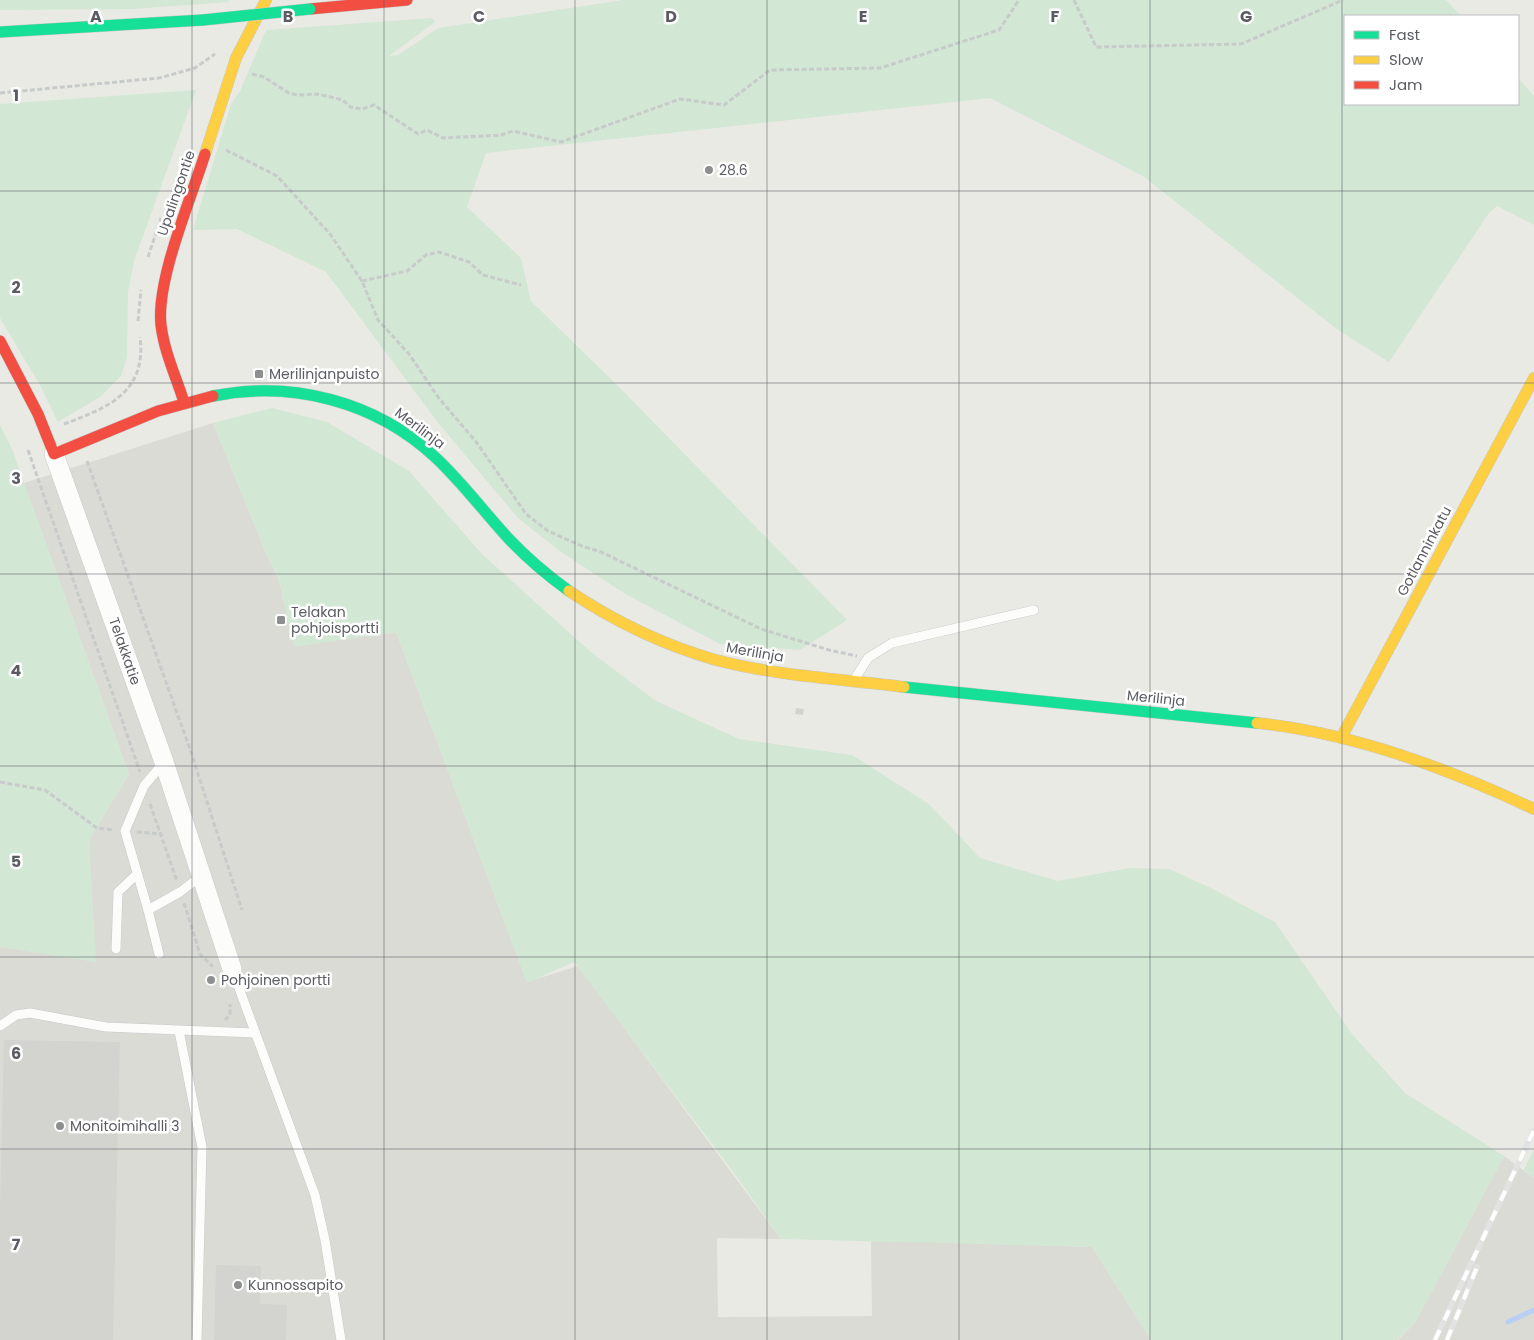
<svg xmlns="http://www.w3.org/2000/svg" width="1534" height="1340" viewBox="0 0 1534 1340" font-family="Poppins,sans-serif">
  <style>
    .industrial { fill: #dbdbd6 }
    .green { fill: #d2e7d4 }
    .lines { fill: none; stroke-linecap: round; stroke-linejoin: round }
    .stream { stroke: #b8cef5; stroke-width: 5 }
    .building { fill: #d3d3cf }
    .lane-casing { stroke: #c7c8c7; stroke-width: 10 }
    .street-casing { stroke: #c7c8c7; stroke-width: 20 }
    .fast-casing { stroke: #c7c7c6; stroke-width: 12 }
    .slow-casing { stroke: #c7c7c6; stroke-width: 12 }
    .jam-casing { stroke: #c7c7c6; stroke-width: 12 }
    .path { stroke: #c7cbca; stroke-width: 3; stroke-dasharray: 5 2.5; stroke-linecap: butt }
    .lane { stroke: #fcfcfb; stroke-width: 9 }
    .street { stroke: #fcfcfb; stroke-width: 19 }
    .fast { stroke: #16e098; stroke-width: 11 }
    .slow { stroke: #ffcf43; stroke-width: 11 }
    .jam { stroke: #f24e42; stroke-width: 11 }
    .rail-casing { stroke: #e2e2e2; stroke-width: 5.5 }
    .rail { stroke: #fff; stroke-width: 4; stroke-dasharray: 11; stroke-linecap: butt }
    .fast-bridge-casing { stroke: #c7c7c6; stroke-width: 12; stroke-linecap: butt }
    .fast-bridge { stroke: #16e098; stroke-width: 11 }
    .grid { fill: none; stroke: #5a5c62; stroke-width: 1; stroke-opacity: 0.55 }
    .poi-dot { fill: #8c8e90; stroke: #fff; stroke-width: 2 }
    .labels { text-anchor: middle; stroke-width: 5; stroke-linejoin: round; paint-order: stroke }
    .poi-label { font-size: 14px; fill: #5a5c62; stroke: #fff; text-anchor: start }
    .street-label { font-size: 14px; fill: #5a5c62; stroke: #fff }
    .grid-label { font-size: 16px; text-anchor: middle; font-weight: bold; fill: #5a5c62; stroke: #fff; stroke-width: 5; stroke-linejoin: round; paint-order: stroke }
  </style>
  <rect width="100%" height="100%" fill="#eaeae5"/>
  <g class="industrial">
    <polygon points="213,423 266,553 279,580 294,646 396,632 527,982 578,966 781,1239 717,1238 718,1317 872,1316 871,1240 1092,1247 1151,1340 0,1340 0,947 95,961 89,840 129,774 24,483"/>
    <polygon points="1504,1156 1534,1178 1534,1340 1398,1340 1416,1321"/>
  </g>
  <g class="green">
    <polygon points="0,0 227,0 230,2 132,9 6,10 0,10"/>
    <polygon points="623,0 1446,0 1461,16 1345,16 1345,104 1518,104 1518,78 1534,96 1534,225 1497,206 1489,213 1389,362 1338,330 1143,176 990,98 486,153 467,207 521,258 531,301 621,389 847,620 800,650 720,644 627,595 561,552 518,518 439,424 326,272 237,229 193,230 231,104 240,91 266,30 432,18 435,22 389,56 398,55 438,28"/>
    <polygon points="196,90 134,261 128,292 127,357 121,376 100,397 58,422 40,385 0,318 0,104"/>
    <polygon points="272,408 327,422 409,471 482,554 592,653 656,701 739,739 852,755 929,804 980,858 1058,881 1130,868 1169,869 1213,889 1275,922 1352,1034 1405,1093 1504,1156 1416,1321 1397,1340 1151,1340 1092,1247 781,1239 734,1173 574,962 527,983 396,632 294,647 279,580 266,553 213,423"/>
    <polygon points="0,425 12,449 129,774 89,840 96,962 0,947"/>
    <polygon points="1534,1149 1534,1178 1524,1170"/>
  </g>
  <g class="lines">
    <polyline class="stream" points="1508,1322 1534,1310"/>
  </g>
  <g class="building">
    <polygon points="796,708 804,709 803,715 795,714"/>
    <polygon points="212,974 217,983 208,987 205,977"/>
    <polygon points="4,1040 120,1042 113,1340 0,1340 0,1210"/>
    <polygon points="216,1265 261,1266 260,1304 287,1305 286,1340 214,1340"/>
  </g>
  <g class="lines">
    <g class="lane-casing">
      <g id="lane">
        <polyline points="856,677 868,658 892,643 1034,610"/>
        <polyline points="164,762 144,786 125,831 148,910 180,892 201,876"/>
        <polyline points="148,910 159,954"/>
        <polyline points="116,949 118,892 137,874"/>
        <polyline points="232,969 315,1195 325,1240 341,1340"/>
        <polyline points="0,1026 16,1015 30,1013 106,1027 254,1033"/>
        <polyline points="179,1031 202,1147 197,1340"/>
      </g>
    </g>
    <g class="street-casing">
      <polyline id="street" points="54,454 164,762 232,969"/>
    </g>
    <g class="fast-casing">
      <g id="fast">
        <polyline points="0,32 203,20"/>
        <path d="M213 396C293 380 376 402 435 457 462 482 484 512 509 539 527 558 547 575 569 591"/>
        <polyline points="904,687 1257,723"/>
      </g>
    </g>
    <g class="slow-casing">
      <g id="slow">
        <polyline points="205,154 236,58 266,0"/>
        <path d="M569 591C614 621 663 645 716 660 777 676 842 679 904 687"/>
        <path d="M1257 723C1353 733 1447 768 1534 809"/>
        <polyline points="1341,738 1534,378"/>
      </g>
    </g>
    <g class="jam-casing">
      <g id="jam">
        <polyline points="310,9 407,0"/>
        <polyline points="0,341 38,414 54,454 158,411 213,396"/>
        <path d="M184 402C176 377 164 351 161 325 156 280 191 199 205 154"/>
      </g>
    </g>
    <g class="path">
      <polyline points="1074,0 1096,47 1241,44 1343,0"/>
      <polyline points="252,74 264,77 289,93 297,95 318,94 343,100 350,107 362,109 374,105 418,134 427,130 443,138 501,135 513,131 561,142 680,99 724,105 770,70 880,68 999,30 1019,0"/>
      <polyline points="0,93 159,78 195,68 215,54"/>
      <polyline points="226,150 277,176 330,234 362,281 378,320 409,354 438,397 477,443 526,514 548,531 584,547 599,551 761,629 829,650 857,656"/>
      <polyline points="148,257 161,218"/>
      <polyline points="362,281 407,271 426,255 439,252 469,262 483,275 521,285"/>
      <polyline points="138,321 141,290"/>
      <path d="M64 424C107 408 147 393 140 337"/>
      <polyline points="28,450 140,772"/>
      <polyline points="87,461 191,752 242,910"/>
      <polyline points="0,782 45,790 97,828 113,830"/>
      <polyline points="150,804 177,881"/>
      <polyline points="137,832 160,834"/>
      <polyline points="184,903 200,954 213,967"/>
      <polyline points="225,1020 230,1015 230,1004"/>
    </g>
    <use href="#lane" class="lane"/>
    <use href="#street" class="street"/>
    <use href="#fast" class="fast"/>
    <use href="#slow" class="slow"/>
    <use href="#jam" class="jam"/>
    <g class="rail-casing">
      <g id="rail">
        <polyline points="1435,1340 1534,1130"/>
        <polyline points="1447,1340 1477,1267"/>
      </g>
    </g>
    <use href="#rail" class="rail"/>
    <g class="fast-bridge-casing">
      <polyline id="fast-bridge" points="203,20 310,9"/>
    </g>
    <use href="#fast-bridge" class="fast-bridge"/>
  </g>
  <path class="grid" d="M192 0V1340M384 0V1340M575 0V1340M767 0V1340M959 0V1340M1150 0V1340M1342 0V1340M0 191H1534M0 383H1534M0 574H1534M0 766H1534M0 957H1534M0 1149H1534"/>
  <g class="poi-dot">
    <circle cx="709" cy="170" r="5"/>
    <rect x="254" y="369" width="10" height="10" rx="2.5"/>
    <rect x="276" y="615" width="10" height="10" rx="2.5"/>
    <circle cx="211" cy="980" r="5"/>
    <circle cx="60" cy="1126" r="5"/>
    <circle cx="238" cy="1285" r="5"/>
  </g>
  <g class="labels">
    <g class="poi-label">
      <text x="719" y="175">28.6</text>
      <text x="269" y="379">Merilinjanpuisto</text>
      <text x="291" y="617">Telakan<tspan x="291" dy="16">pohjoisportti</tspan></text>
      <text x="221" y="985">Pohjoinen portti</text>
      <text x="70" y="1131">Monitoimihalli 3</text>
      <text x="248" y="1290">Kunnossapito</text>
    </g>
    <g class="street-label">
      <text transform="translate(176 193) rotate(-71)" y="5">Upalingontie</text>
      <text transform="translate(420 428) rotate(37)" y="5">Merilinja</text>
      <text transform="translate(1424 551) rotate(-62)" y="5">Gotlanninkatu</text>
      <text transform="translate(125 651) rotate(71)" y="5">Telakkatie</text>
      <text transform="translate(755 652) rotate(10)" y="5">Merilinja</text>
      <text transform="translate(1156 698) rotate(6)" y="5">Merilinja</text>
    </g>
  </g>
  <g class="grid-label">
    <text x="96" y="22">A</text>
    <text x="288" y="22">B</text>
    <text x="479" y="22">C</text>
    <text x="671" y="22">D</text>
    <text x="863" y="22">E</text>
    <text x="1055" y="22">F</text>
    <text x="1246" y="22">G</text>
    <text x="16" y="101">1</text>
    <text x="16" y="293">2</text>
    <text x="16" y="484">3</text>
    <text x="16" y="676">4</text>
    <text x="16" y="867">5</text>
    <text x="16" y="1059">6</text>
    <text x="16" y="1250">7</text>
  </g>
  <rect x="1344" y="15" width="175" height="90" fill="#ffffff" stroke="#bdbec0"/>
  <rect x="1354" y="31" width="25" height="8" fill="#16e098" stroke="#bdbec0"/>
  <text x="1389" y="40" font-size="15" fill="#5a5c62">Fast</text>
  <rect x="1354" y="56" width="25" height="8" fill="#ffcf43" stroke="#bdbec0"/>
  <text x="1389" y="65" font-size="15" fill="#5a5c62">Slow</text>
  <rect x="1354" y="81" width="25" height="8" fill="#f24e42" stroke="#bdbec0"/>
  <text x="1389" y="90" font-size="15" fill="#5a5c62">Jam</text>
</svg>
